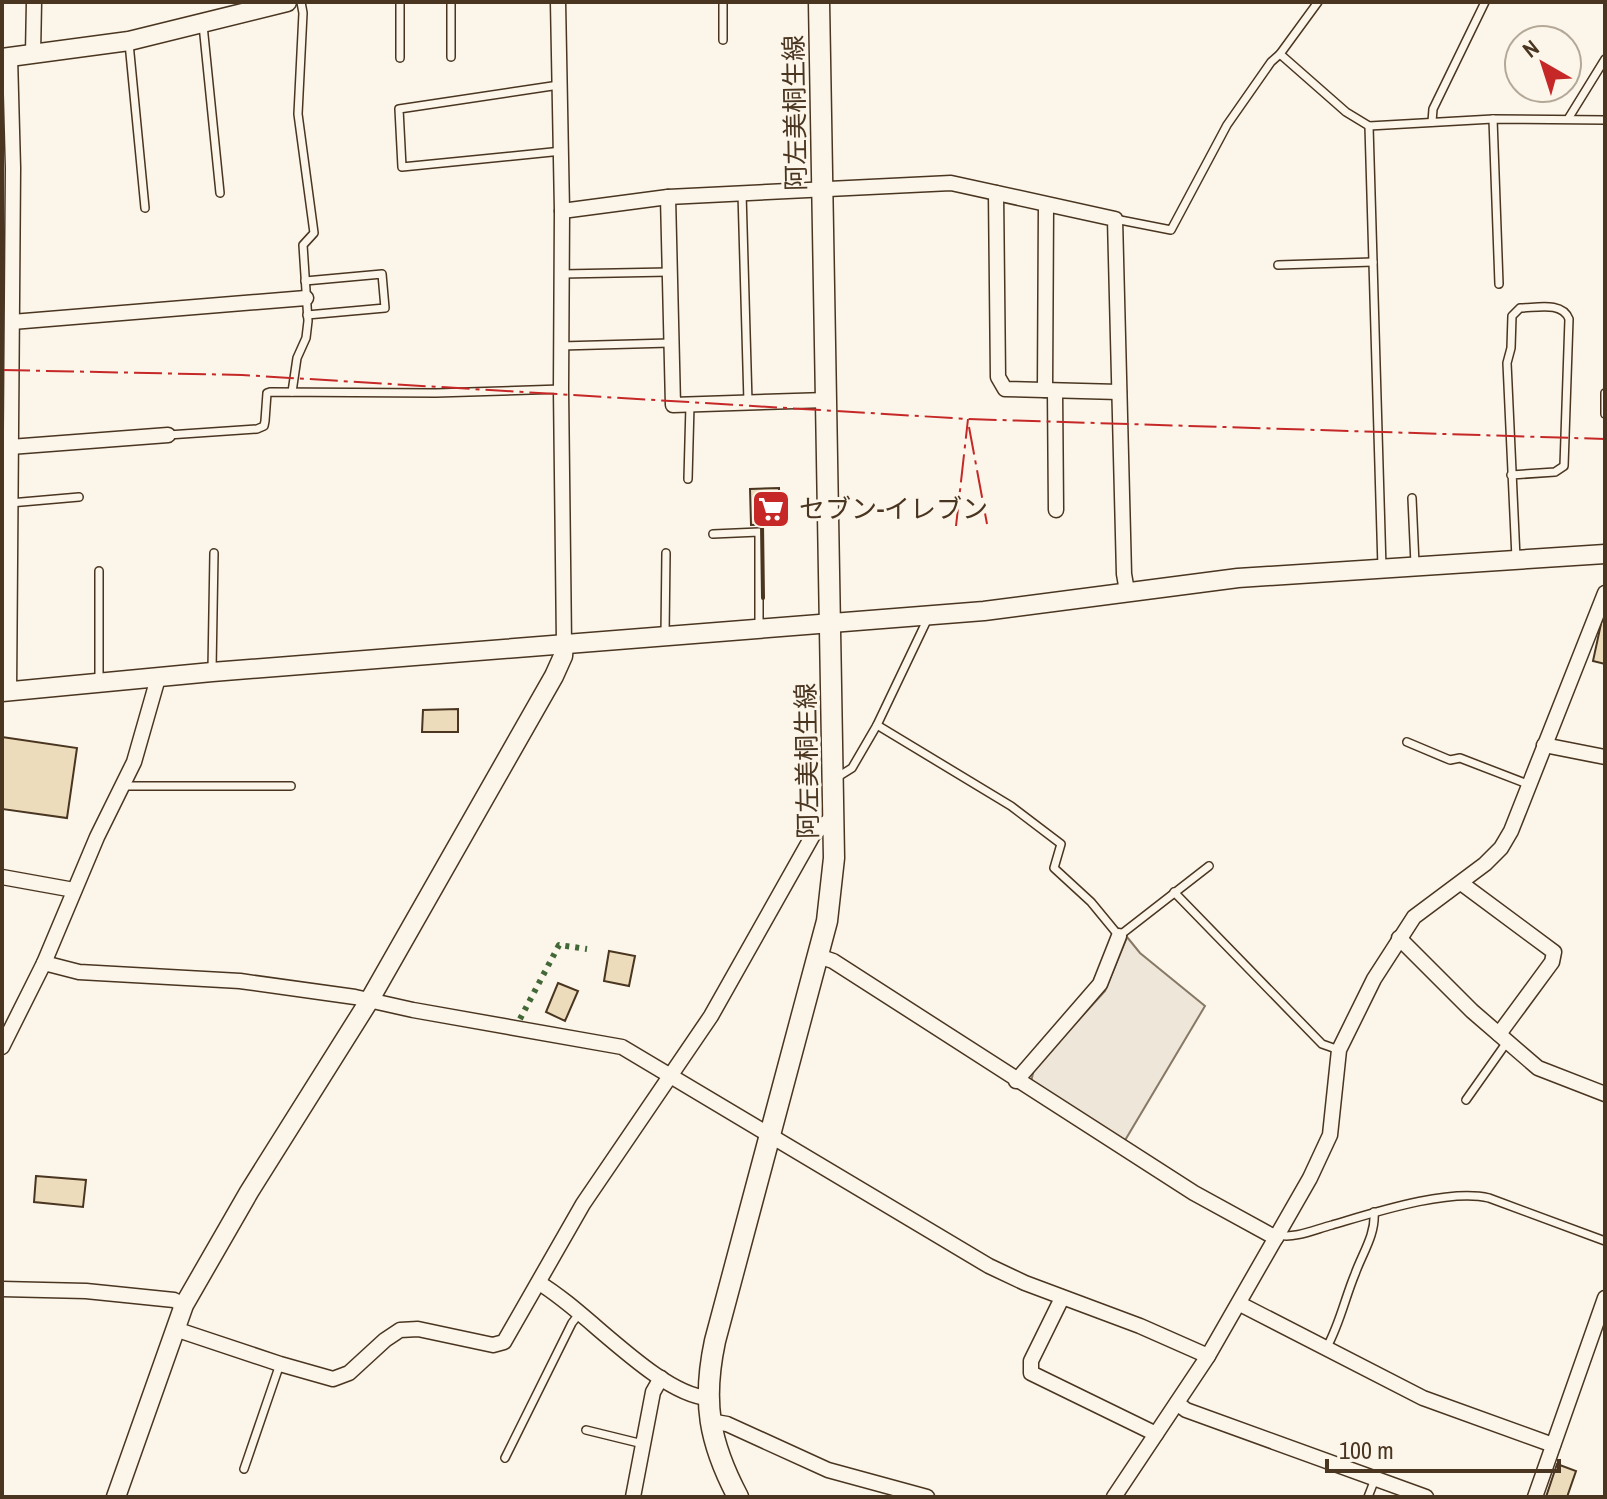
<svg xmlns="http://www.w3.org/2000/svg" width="1607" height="1499" viewBox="0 0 1607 1499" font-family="'Archivo Narrow','Noto Sans JP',sans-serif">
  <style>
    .green { fill: #ede6d9; stroke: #887966; stroke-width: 2 }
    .building { fill: #ecdcbc; stroke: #4a3520; stroke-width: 2 }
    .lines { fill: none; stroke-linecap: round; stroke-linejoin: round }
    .service-casing { stroke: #4a3520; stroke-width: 10 }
    .minor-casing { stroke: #4a3520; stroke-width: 17 }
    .tertiary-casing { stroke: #4a3520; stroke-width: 21 }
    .secondary-casing { stroke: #4a3520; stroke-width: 23 }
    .service { stroke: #fbf6e9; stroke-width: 7 }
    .minor { stroke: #fbf6e9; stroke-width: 14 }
    .tertiary { stroke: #fbf6e9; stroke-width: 18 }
    .secondary { stroke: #fbf6e9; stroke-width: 20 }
    .hedge { stroke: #436837; stroke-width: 6; stroke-dasharray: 4 6; stroke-linecap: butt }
    .wall { stroke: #4a3520; stroke-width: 4 }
    .power { stroke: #c62828; stroke-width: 2; stroke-dasharray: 28 6 4 6; stroke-linecap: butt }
    .labels { text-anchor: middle; stroke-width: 6; stroke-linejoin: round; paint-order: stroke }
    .street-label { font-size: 26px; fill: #4a3520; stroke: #fbf6e9 }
    .poi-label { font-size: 26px; fill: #4a3520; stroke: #fbf6e9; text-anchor: start }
  </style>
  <rect width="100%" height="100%" fill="#fbf6e9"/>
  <polygon class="green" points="1127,937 1140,953 1205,1006 1124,1142 1031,1082 1034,1069 1105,991"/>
  <g class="building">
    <polygon points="779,488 780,524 751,525 750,489"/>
    <polygon points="1602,619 1605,620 1605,664 1593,661"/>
    <polygon points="458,709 458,732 422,732 423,710"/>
    <polygon points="2,737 77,748 67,818 2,809"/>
    <polygon points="609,951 635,956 629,986 604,981"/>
    <polygon points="558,983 578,991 565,1021 546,1012"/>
    <polygon points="36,1176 86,1180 83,1207 34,1202"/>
    <polygon points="1557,1464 1576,1471 1567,1497 1546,1497"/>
  </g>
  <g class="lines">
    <g class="service-casing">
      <g id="service">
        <polyline points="400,2 400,58"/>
        <polyline points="451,2 451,57"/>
        <polyline points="723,2 723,40"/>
        <polyline points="203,25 220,193"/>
        <polyline points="129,43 145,208"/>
        <polyline points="1280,54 1346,112 1369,126 1493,119 1605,120"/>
        <polyline points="559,85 399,109 402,167 562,151"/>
        <polyline points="1493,119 1499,284"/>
        <polyline points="1568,119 1605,59"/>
        <polyline points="1432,122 1433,109 1485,2"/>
        <polyline points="1369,126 1382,568"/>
        <polyline points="742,193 748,402"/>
        <polyline points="1115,219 1171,230 1227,125 1271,62 1280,54 1318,2"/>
        <polyline points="1278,265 1373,262"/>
        <polyline points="562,274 669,272"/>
        <polyline points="305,281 382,274 385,308 307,315"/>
        <polyline points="561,346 670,343"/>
        <polyline points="292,392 297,358 306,338 308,321 303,245 314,233 298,114 303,13 301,2"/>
        <polyline points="1605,393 1605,414"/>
        <polyline points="168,435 257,429 264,426 265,421 267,393 270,392 436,393 561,389"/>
        <path d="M1511 475 1555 472 1564 466 1569 319C1562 301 1536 308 1520 308L1512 316 1511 348 1507 363 1516 558"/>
        <polyline points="688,479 690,405"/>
        <polyline points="1412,498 1415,564"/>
        <polyline points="10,503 79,497"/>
        <polyline points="713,534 759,532 759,627"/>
        <polyline points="665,635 666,553"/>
        <polyline points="212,670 214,553"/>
        <polyline points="99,682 99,571"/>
        <polyline points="877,725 1011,806 1061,844 1054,868 1091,902 1119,936 1209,866"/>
        <polyline points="1407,742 1450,760 1460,758 1530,785"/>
        <polyline points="836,778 852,768 877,725 928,618"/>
        <polyline points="122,786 291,786"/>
        <polyline points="1174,892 1322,1044 1339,1050"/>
        <polyline points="1466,1100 1507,1042"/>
        <path d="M1278 1235C1295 1239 1316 1229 1332 1225 1373 1213 1449 1188 1489 1198L1605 1241"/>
        <path d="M1327 1347C1340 1323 1345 1298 1355 1274 1362 1254 1376 1234 1374 1212"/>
        <polyline points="586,1430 643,1444"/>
        <polyline points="505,1458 572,1323 579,1314"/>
        <polyline points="244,1469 280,1364"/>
        <polyline points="1368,1497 1375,1479"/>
      </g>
    </g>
    <g class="minor-casing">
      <g id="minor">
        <polyline points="558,2 562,211 561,389 564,644"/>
        <polyline points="33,54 34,2"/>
        <polyline points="996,193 998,377 1005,389 1119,392"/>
        <polyline points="668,197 673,405 827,400"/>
        <polyline points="562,211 668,197 951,183 1115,219 1124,574 1127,591"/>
        <polyline points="12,322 306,298"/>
        <polyline points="1045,390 1046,206"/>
        <polyline points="1055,391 1056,510"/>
        <polyline points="10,447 168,435"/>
        <polyline points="9,692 13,168 10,57"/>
        <polyline points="1544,745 1605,757"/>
        <polyline points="2,877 74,890"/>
        <polyline points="1461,883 1554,952 1552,962 1499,1034"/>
        <polyline points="1399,938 1472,1011 1538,1068 1605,1094"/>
        <polyline points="818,956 833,961 1194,1193 1276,1238"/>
        <polyline points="44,963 79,972 240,981 355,997 413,1010 622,1047 989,1266 1025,1283 1140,1326 1208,1356"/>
        <polyline points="2,1047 44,963 97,837 134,762 158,678"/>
        <polyline points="1016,1081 1100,984 1119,936"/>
        <path d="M539 1283C586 1310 657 1394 708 1398"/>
        <polyline points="2,1289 86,1291 174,1300 184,1305"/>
        <polyline points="1062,1298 1031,1361 1031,1373 1156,1434"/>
        <polyline points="1240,1304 1423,1398 1553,1445"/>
        <polyline points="175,1329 280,1364 333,1379 349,1373 385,1340 400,1330 418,1329 493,1345 504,1342 583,1204 711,1016 813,835 835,815"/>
        <polyline points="1177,1403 1186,1410 1426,1497"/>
        <polyline points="710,1421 727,1424 828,1470 927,1497"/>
        <polyline points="633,1497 653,1392 661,1378"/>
        <polyline points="1114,1497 1208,1356 1310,1178 1330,1135 1339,1050 1374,979 1414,917 1485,864 1501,848 1511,831 1605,593"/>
        <polyline points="1535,1497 1605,1298"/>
      </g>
    </g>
    <g class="tertiary-casing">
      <g id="tertiary">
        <polyline points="2,58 129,41 287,2"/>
        <polyline points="2,692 212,672 984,611 1238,578 1605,554"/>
        <polyline points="116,1497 184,1305 249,1192 369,1001 554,676 563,656 564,644"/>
      </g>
    </g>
    <g class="secondary-casing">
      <path id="secondary" d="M738 1497C709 1442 702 1402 715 1341L827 921 834 858 819 2"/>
    </g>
    <use href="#service" class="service"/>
    <use href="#minor" class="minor"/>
    <use href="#tertiary" class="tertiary"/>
    <use href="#secondary" class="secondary"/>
    <polyline class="hedge" points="520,1019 559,945 587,949"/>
    <polyline class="wall" points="762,524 763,598"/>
    <g class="power">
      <polyline points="2,370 242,375 968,419 1605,439"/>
      <polyline points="969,427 987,524"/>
      <polyline points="956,526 968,419"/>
    </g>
  </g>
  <defs>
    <g id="supermarket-square" transform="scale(2)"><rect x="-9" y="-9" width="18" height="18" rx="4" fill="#c62828" stroke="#fbf6e9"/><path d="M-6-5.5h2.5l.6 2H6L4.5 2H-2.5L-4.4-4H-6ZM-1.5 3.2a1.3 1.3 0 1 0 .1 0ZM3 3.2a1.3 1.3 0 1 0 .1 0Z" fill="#fff"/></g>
  </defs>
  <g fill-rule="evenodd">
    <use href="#supermarket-square" x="771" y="509"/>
  </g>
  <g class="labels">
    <g class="street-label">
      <text transform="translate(795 113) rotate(-91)" y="9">阿左美桐生線</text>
      <text transform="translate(807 761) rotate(-91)" y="9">阿左美桐生線</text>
    </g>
    <g class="poi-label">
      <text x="799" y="518">セブン-イレブン</text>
    </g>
  </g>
  <rect width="1607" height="1499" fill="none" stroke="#4a3520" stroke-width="8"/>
  <g transform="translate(1543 64) rotate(321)"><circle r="38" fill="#fbf6e9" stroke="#b4a999" stroke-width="2"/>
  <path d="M0-6L14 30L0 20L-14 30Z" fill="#c62828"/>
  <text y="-12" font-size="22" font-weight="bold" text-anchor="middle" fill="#4a3520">N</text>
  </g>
  <path d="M1327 1459v12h232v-12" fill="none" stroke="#4a3520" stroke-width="4"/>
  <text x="1339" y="1459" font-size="24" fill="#4a3520" stroke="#fbf6e9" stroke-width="6" paint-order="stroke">100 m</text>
</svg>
